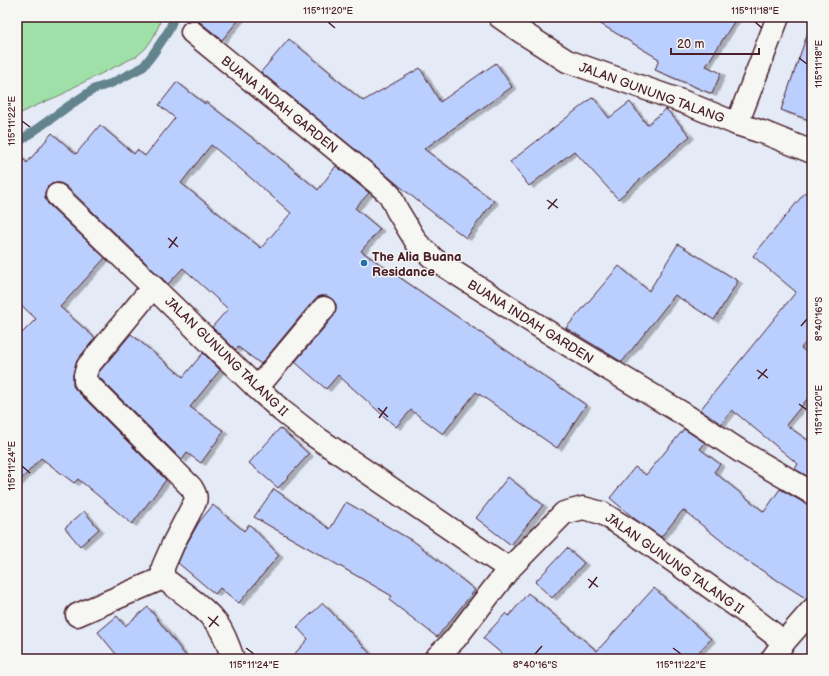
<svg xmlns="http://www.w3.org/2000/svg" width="829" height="676" viewBox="0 0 829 676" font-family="'Balsamiq Sans',sans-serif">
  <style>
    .green { fill: #9fe0a9; stroke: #74806a }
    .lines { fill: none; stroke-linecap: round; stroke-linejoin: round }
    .stream { stroke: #64848d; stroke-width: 9 }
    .building { fill: #bbcfff; stroke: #4a1f2b; fill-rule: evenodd; filter: url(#shadow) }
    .minor-casing { stroke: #4a1f2b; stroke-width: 25 }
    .minor { stroke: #f6f6f2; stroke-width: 22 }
    .ticks { fill: none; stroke: #4a1f2b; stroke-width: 1.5 }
    .poi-dot { fill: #1f6fb2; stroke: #f6f6f2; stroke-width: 1.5 }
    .labels { text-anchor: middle; stroke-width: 3; stroke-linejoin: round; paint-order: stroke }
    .street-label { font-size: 13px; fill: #4a1f2b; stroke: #f6f6f2 }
    .poi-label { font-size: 13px; font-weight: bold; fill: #4a1f2b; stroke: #f6f6f2; text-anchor: start }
    .neatline { fill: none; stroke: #4a1f2b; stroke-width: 1.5 }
    .ticks-label { font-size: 10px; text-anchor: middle; fill: #4a1f2b }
  </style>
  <defs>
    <filter id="shadow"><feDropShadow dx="4.5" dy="2.5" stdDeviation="0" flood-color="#0004"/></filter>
  </defs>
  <rect width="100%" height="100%" fill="#e4eaf6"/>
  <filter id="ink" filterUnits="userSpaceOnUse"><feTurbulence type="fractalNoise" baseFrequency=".025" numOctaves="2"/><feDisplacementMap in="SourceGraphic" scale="8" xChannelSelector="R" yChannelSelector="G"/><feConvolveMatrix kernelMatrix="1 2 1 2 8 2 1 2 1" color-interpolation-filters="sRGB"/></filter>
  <g filter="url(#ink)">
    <polygon class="green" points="17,17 161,17 159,25 153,38 146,48 137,56 74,87 63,94 35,106 17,115"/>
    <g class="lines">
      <polyline class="stream" points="17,141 20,141 70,105 94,89 112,83 143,67 153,54 169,30 174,17"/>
    </g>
    <g class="building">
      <polygon points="182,17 241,17 222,40 200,22 194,20 187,21"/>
      <polygon points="589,17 737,17 706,66 721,73 712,94 655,70 659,59"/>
      <polygon points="808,32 812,33 812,121 781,110"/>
      <polygon points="289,39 331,73 330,74 363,101 420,68 440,102 496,63 512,87 424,149 494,201 466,238 419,202 261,72"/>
      <path d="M177 82 205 104 206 102 259 143 260 142 318 190 336 166 369 193 355 208 380 229 361 251 586 405 557 448 476 392 443 434 411 410 396 427 338 375 326 389 295 362 334 316 336 310V304L332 299 327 296H320L314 300 261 364 238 347 236 350 212 327 228 309 183 268 168 284 66 186 60 183H54L48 186 45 192V198L48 204 105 258 60 307 95 338 76 362 73 375V386L76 390 166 480 132 524 78 479 74 483 41 458 17 484V338L36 319 17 301V153L27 163 52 133 76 154 100 125 134 154 137 150 145 156 175 118 159 105ZM211 145 237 166 291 213 261 248 181 183Z"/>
      <polygon points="593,97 609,118 630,102 647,125 666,109 690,136 618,199 574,151 529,186 510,162"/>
      <polygon points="812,184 812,335 801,348 812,357 812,393 786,425 812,443 812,479 795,469 798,464 732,410 721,424 700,410 796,292 753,256"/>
      <polygon points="678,244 738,281 714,320 675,295 622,362 566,328 619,266 649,291"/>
      <polygon points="131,334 183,377 203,353 220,370 190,407 224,431 201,463 187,453 182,460 98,376 99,372"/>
      <polygon points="280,428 309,454 278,488 249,463"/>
      <polygon points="684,429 705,443 700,449 720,464 714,472 764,512 780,489 806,504 812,505 812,598 807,599 744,559 683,510 661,537 635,519 610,498 635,467 646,475"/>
      <polygon points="508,477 543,505 511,545 476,518"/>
      <polygon points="274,489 330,529 346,502 416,543 475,590 437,637 389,600 392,596 254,517"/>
      <polygon points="213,505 244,531 249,524 279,555 239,603 220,588 215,594 178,563 185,547 199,522"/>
      <polygon points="84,511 99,529 80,546 65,528"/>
      <polygon points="567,548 584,563 552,598 535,582"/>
      <polygon points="654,588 711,639 692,659 508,659 483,638 506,613 509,616 528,593 597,651"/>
      <polygon points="323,603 375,659 290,659 308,639 297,627"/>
      <polygon points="148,607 188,659 120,659 98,632 117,616 125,626"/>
    </g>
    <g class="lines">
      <g class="minor-casing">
        <g id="minor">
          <polyline points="500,17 520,31 567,61 684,102 737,124 765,133 812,152"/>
          <polyline points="192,32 377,183 390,195 397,210 417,243 435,260 567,344 682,413 740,451 812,493"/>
          <polyline points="737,124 778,17"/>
          <polyline points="57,195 153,287 257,388 282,411 310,433 509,569"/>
          <path d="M153 287 88 366 85 375V381L191 487C194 492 197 496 195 502L174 542 163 567V578C180 591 205 607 218 625 225 635 229 647 233 659"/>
          <polyline points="257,388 324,308"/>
          <polyline points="77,615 163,578"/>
          <polyline points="435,659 455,639 509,569 564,513 583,508 602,513 637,535 745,612 784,642"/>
          <polyline points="772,659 784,642 812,610"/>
        </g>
      </g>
      <use href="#minor" class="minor"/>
    </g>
  </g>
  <path class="ticks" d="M328 22 335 28M755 22 762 28M799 58 807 64M22 121 30 127M547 200 558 208M548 209 557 199M168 238 178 247M169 248 177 237M801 326 807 319M757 370 768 378M758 379 767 369M799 404 807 410M378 408 388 417M379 418 387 407M22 466 30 473M588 579 598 587M589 588 597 577M208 617 219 626M209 627 218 616M246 648 254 654M673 648 681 654M535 654 542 646"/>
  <circle class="poi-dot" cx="364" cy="263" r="4"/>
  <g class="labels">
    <g class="street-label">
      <text transform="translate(652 92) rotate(20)" y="5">JALAN GUNUNG TALANG</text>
      <text transform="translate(280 104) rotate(39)" y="5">BUANA INDAH GARDEN</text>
      <text transform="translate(531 321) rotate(32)" y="5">BUANA INDAH GARDEN</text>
      <text transform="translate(227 356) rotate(44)" y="5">JALAN GUNUNG TALANG II</text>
      <text transform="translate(675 563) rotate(35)" y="5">JALAN GUNUNG TALANG II</text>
    </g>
    <g class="poi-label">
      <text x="372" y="261">The Alia Buana<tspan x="372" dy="15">Residance</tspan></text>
    </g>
  </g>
  <rect width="829" height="676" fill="none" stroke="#f6f6f2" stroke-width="44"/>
  <path d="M671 48v6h88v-6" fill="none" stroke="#4a1f2b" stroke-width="2"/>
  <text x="677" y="48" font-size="12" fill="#4a1f2b" stroke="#f6f6f2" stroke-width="3" paint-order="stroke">20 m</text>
  <rect x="22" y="22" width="785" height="632" class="neatline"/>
  <g class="ticks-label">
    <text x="328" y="14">115°11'20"E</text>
    <text x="755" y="14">115°11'18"E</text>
    <text transform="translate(818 64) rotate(-90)" y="4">115°11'18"E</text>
    <text transform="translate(11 121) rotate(-90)" y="4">115°11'22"E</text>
    <text transform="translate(818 319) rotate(-90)" y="4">8°40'16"S</text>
    <text transform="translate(818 410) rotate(-90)" y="4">115°11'20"E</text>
    <text transform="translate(11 466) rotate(-90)" y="4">115°11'24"E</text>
    <text x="254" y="668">115°11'24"E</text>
    <text x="535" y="668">8°40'16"S</text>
    <text x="681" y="668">115°11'22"E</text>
  </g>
</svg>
